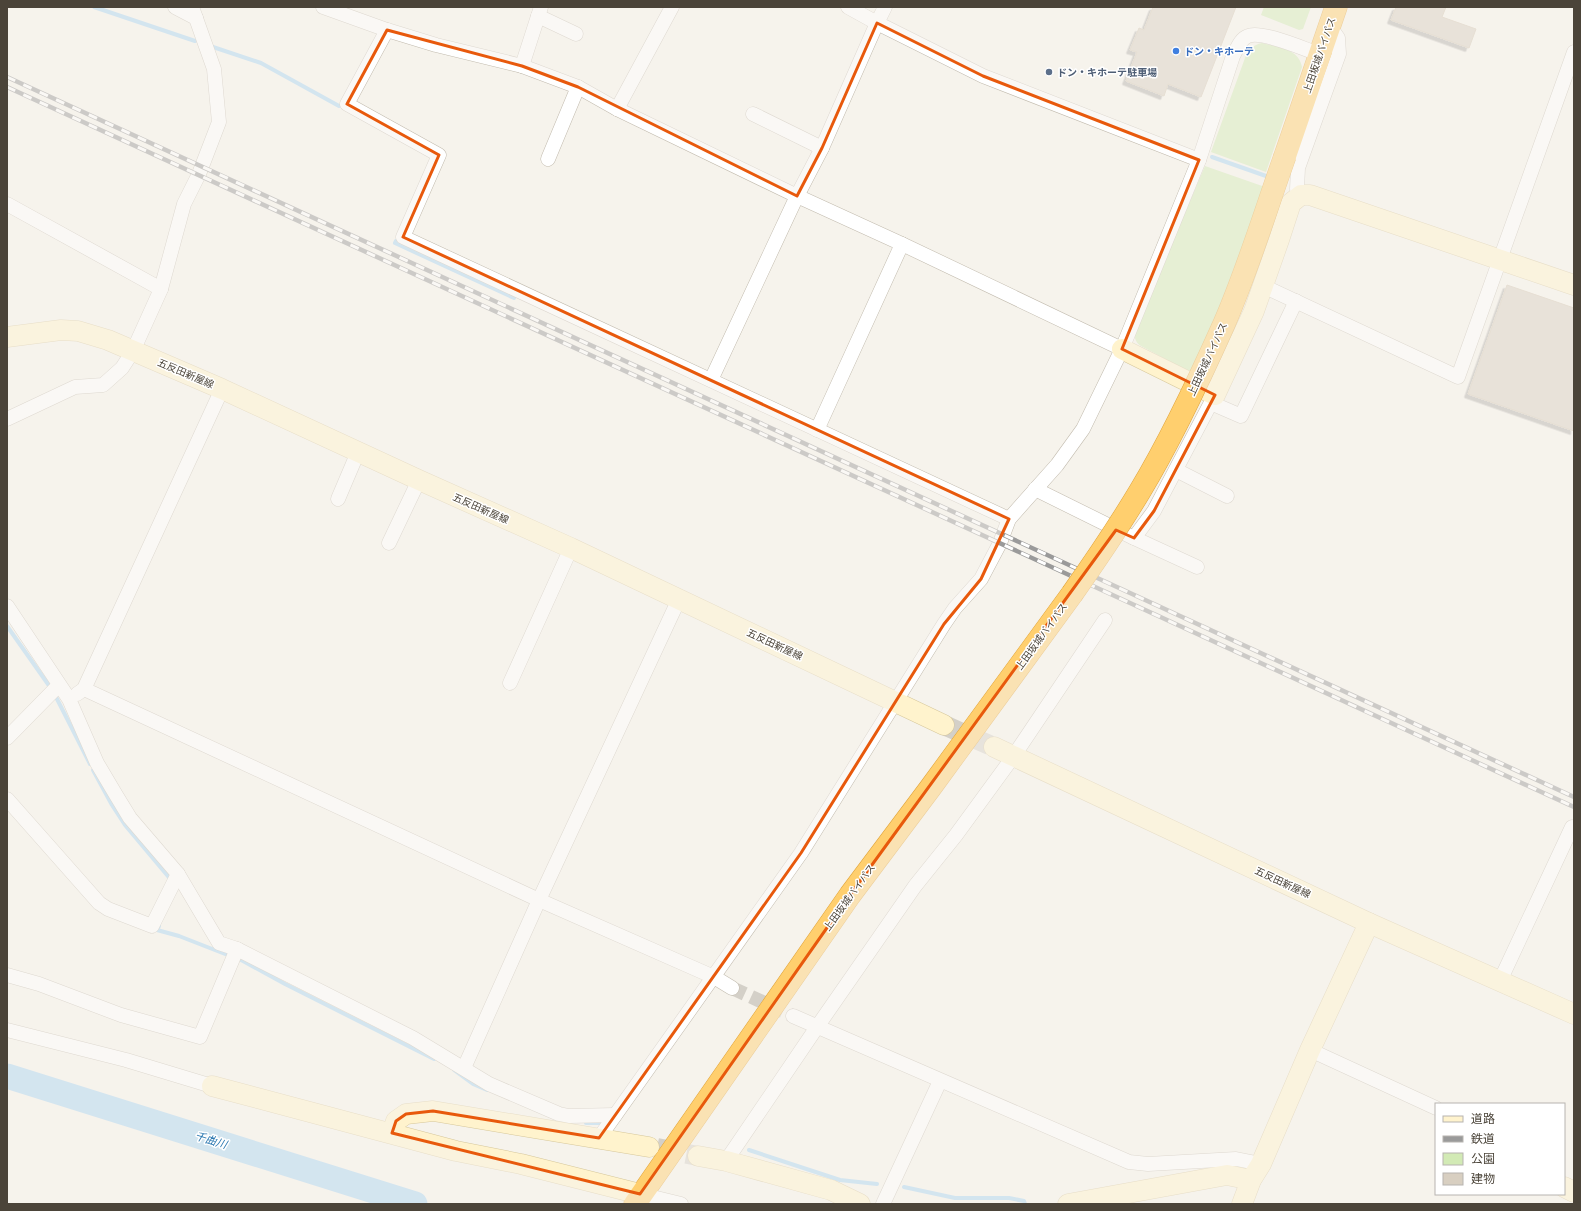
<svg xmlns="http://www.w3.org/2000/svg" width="1581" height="1211" viewBox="0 0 1581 1211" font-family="'Titillium Web','Noto Sans JP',sans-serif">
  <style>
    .green { fill: #d2eab5 }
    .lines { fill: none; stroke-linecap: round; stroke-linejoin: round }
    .stream { stroke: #a9d4f2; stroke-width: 4 }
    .river { stroke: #a9d4f2; stroke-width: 25 }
    .building { fill: #d8cfc1; stroke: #d3c7b4; filter: url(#shadow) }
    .street-tunnel { stroke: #d4d0c8; stroke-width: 14; stroke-dasharray: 14 7; stroke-linecap: butt }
    .secondary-tunnel { stroke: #d4d0c8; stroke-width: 20; stroke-dasharray: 20 10; stroke-linecap: butt }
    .street-casing { stroke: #c2bbae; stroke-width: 15 }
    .secondary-casing { stroke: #d6c79b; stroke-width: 21 }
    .highway-casing { stroke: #e0a43c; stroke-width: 23 }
    .street { stroke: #fff; stroke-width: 14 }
    .secondary { stroke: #fff3cd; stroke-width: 20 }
    .highway { stroke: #ffcf6e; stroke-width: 22 }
    .rail-casing { stroke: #9a9a9a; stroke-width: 4.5 }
    .rail { stroke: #fff; stroke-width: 3; stroke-dasharray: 9; stroke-linecap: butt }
    .highway-bridge-casing { stroke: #e0a43c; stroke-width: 23; stroke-linecap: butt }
    .highway-bridge { stroke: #ffcf6e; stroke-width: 22 }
    .marked { fill: none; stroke: #e8590c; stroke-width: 3; stroke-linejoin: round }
    .shop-dot { fill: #3f7fe0; stroke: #fff; stroke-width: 1.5 }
    .service-dot { fill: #5c6f8a; stroke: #fff; stroke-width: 1.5 }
    .labels { text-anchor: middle; stroke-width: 3; stroke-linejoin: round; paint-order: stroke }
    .shop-label { font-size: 10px; font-weight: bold; fill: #366cbe; stroke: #fff; text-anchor: start }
    .street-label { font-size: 10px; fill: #4b4439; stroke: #fff }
    .service-label { font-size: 10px; font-weight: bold; fill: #4e5e75; stroke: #fff; text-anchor: start }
    .water-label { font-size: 11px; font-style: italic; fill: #2e7ab2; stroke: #fff }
  </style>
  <defs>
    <filter id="shadow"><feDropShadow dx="-3.5" dy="3.5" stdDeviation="0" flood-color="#0004"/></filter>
  </defs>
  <rect width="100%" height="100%" fill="#f6f3ec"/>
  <g class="green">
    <polygon points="1264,7 1311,7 1303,29 1299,30 1261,15"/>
    <path d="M1262 43C1278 47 1299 49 1302 67L1266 172 1211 152 1245 58C1249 49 1253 45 1262 43Z"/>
    <path d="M1205 166 1265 187 1215 318 1190 372 1141 346C1134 341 1134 336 1136 328Z"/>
  </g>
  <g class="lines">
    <g class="stream">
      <polyline points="94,7 195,41"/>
      <polyline points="210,46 261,63 339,106"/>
      <polyline points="1212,157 1266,176"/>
      <polyline points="396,241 395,243 514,298"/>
      <polyline points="7,626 50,687"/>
      <polyline points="56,697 90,764"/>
      <polyline points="93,770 112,805 125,825 172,881"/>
      <polyline points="159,926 157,930 179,936 243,961 285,984 434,1059"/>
      <polyline points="454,1070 473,1084 487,1090"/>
      <polyline points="586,1123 601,1123"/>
      <polyline points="749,1150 840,1180 877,1184"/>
      <polyline points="904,1187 955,1198 1009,1198 1024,1201 1025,1204"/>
    </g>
    <polyline class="river" points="7,1076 415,1204"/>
  </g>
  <g class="building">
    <polygon points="1153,7 1236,7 1201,97 1168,84 1164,96 1126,81 1137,52 1130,50 1139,28 1144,30"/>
    <polygon points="1396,7 1446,7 1442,17 1476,29 1469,48 1391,20"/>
    <polygon points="1507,285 1574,308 1574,431 1468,394"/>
  </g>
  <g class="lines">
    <polyline class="street-tunnel" points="732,988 793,1016"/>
    <g class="secondary-tunnel">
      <polyline points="944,725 994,747"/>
      <polyline points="657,1148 698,1156"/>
    </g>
    <g class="street-casing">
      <g id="street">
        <polyline points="175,7 196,18"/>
        <polyline points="323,7 387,30 436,45 522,66 578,87 617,109 797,196 902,244 1122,349"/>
        <polyline points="848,7 877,23 983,76 1199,160"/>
        <polyline points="538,16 576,34"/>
        <polyline points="387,30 347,104 439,155 403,237 1009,519"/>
        <polyline points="522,66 541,7"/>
        <polyline points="617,109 672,7"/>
        <polyline points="753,114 822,148"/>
        <polyline points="548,159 578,87"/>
        <polyline points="1301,195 1297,189 1298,168 1339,54 1338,38 1329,25"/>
        <polyline points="7,204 161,289"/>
        <polyline points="1263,286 1458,377 1574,52"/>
        <polyline points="711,380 797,196 822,148 877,23 885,7"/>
        <polyline points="1211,403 1241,416 1296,301"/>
        <polyline points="7,419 75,387 103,385 122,368 133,351 161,289 184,204 199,174 219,122 214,69 192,7"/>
        <polyline points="817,430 902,244"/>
        <polyline points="1176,470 1227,496"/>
        <polyline points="1035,489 1134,538 1197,567"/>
        <polyline points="338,499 358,452"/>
        <polyline points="1134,538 1154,511 1215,395"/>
        <polyline points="389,543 419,480"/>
        <polyline points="7,606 69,699 97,763 116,795 130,818 178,874 219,943 237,949"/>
        <polyline points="510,683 571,548"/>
        <polyline points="84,689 539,900 714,977 732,988"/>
        <polyline points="77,694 84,689 222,389"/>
        <polyline points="7,738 59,685"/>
        <polyline points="7,799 99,903 108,909 152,926 178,874"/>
        <polyline points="7,975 39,984 121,1015 200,1037 237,949 413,1038 489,1084 559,1114 569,1116 615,1115"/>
        <polyline points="1500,981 1572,827 1574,828"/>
        <polyline points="793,1016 1129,1162 1148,1164 1236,1159 1261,1164"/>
        <polyline points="7,1030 126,1060 212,1086"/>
        <polyline points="1310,1050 1436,1108"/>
        <polyline points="464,1068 539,900 679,599"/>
        <path d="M599 1138 801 853 944 624 955 608 981 579 1000 543 1009 519 1057 465 1083 429 1122 349 1199 160 1233 56C1237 49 1240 39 1248 36 1261 30 1304 49 1319 54"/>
        <polyline points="726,1161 817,1027 915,886 956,835 1013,757 1105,620"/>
        <polyline points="640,1194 681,1204"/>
        <polyline points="883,1204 940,1081"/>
      </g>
    </g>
    <g class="secondary-casing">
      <g id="secondary">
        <polyline points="7,337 61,330 78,331 108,340 222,389 419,480 571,548 944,725"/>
        <polyline points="1122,349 1215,395 1254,311 1279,240 1291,203 1301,195 1310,195 1574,285"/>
        <polyline points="994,747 1369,923 1574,1014"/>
        <polyline points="212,1086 456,1151 521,1164 640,1194"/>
        <polyline points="392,1133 396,1121 406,1114 433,1111 649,1147"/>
        <polyline points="698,1156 726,1161 831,1190 860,1204"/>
        <polyline points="1564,1187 1574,1192"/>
        <polyline points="1068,1204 1227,1175 1251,1180"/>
        <polyline points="1242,1204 1251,1180 1261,1164 1310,1050 1369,923"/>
      </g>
    </g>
    <g class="highway-casing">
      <g id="highway">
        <polyline points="1285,156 1336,7"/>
        <polyline points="635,1204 850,895 931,787 1072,594"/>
      </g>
    </g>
    <use href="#street" class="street"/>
    <use href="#secondary" class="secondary"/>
    <use href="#highway" class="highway"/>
    <g class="rail-casing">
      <g id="rail">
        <polyline points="7,77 1574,797"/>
        <polyline points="7,87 1574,807"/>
      </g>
    </g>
    <use href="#rail" class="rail"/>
    <g class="highway-bridge-casing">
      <path id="highway-bridge" d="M1072 594C1096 560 1119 526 1140 491 1172 438 1199 380 1224 324 1248 269 1265 212 1285 156"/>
    </g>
    <use href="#highway-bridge" class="highway-bridge"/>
  </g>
  <path d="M0 0H1581V1211H0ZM877 23 983 76 1199 160 1122 349 1215 395 1154 511 1134 538 1116 530 850 895 640 1194 392 1133 396 1121 406 1114 433 1111 599 1138 801 853 944 624 981 579 1009 519 403 237 439 155 347 104 387 30 522 66 578 87 797 196 822 148Z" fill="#f6f3ec" fill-opacity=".55" fill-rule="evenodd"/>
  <path class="marked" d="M877 23 983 76 1199 160 1122 349 1215 395 1154 511 1134 538 1116 530 850 895 640 1194 392 1133 396 1121 406 1114 433 1111 599 1138 801 853 944 624 981 579 1009 519 403 237 439 155 347 104 387 30 522 66 578 87 797 196 822 148Z"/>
  <circle class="shop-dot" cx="1176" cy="51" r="4"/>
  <circle class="service-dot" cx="1049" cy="72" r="4"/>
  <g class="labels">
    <g class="shop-label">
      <text x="1184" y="55">ドン・キホーテ</text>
    </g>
    <g class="street-label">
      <text transform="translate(1319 55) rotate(-71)" y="4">上田坂城バイパス</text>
      <text transform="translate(1207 359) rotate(-65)" y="4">上田坂城バイパス</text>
      <text transform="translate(186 373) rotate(23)" y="4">五反田新屋線</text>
      <text transform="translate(481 508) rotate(24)" y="4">五反田新屋線</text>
      <text transform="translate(1041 636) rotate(-54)" y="4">上田坂城バイパス</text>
      <text transform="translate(775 644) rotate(25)" y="4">五反田新屋線</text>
      <text transform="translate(1283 882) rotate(25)" y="4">五反田新屋線</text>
      <text transform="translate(849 897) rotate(-54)" y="4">上田坂城バイパス</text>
    </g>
    <g class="service-label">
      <text x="1057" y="76">ドン・キホーテ駐車場</text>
    </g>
    <g class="water-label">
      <text transform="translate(211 1140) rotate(17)" y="4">千曲川</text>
    </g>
  </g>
  <rect width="1581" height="1211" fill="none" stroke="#4b4439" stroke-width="16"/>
  <rect x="1435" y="1103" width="130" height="92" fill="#ffffff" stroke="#b7b4b0"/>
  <rect x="1443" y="1116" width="20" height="6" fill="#fff3cd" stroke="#b7b4b0"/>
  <text x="1471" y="1123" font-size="12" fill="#4b4439">道路</text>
  <rect x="1443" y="1136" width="20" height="6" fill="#9a9a9a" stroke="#b7b4b0"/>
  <text x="1471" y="1143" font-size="12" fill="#4b4439">鉄道</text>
  <rect x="1443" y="1153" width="20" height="12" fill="#d2eab5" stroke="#b7b4b0"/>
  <text x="1471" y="1163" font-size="12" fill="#4b4439">公園</text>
  <rect x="1443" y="1173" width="20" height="12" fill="#d8cfc1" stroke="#b7b4b0"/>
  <text x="1471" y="1183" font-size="12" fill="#4b4439">建物</text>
</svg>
